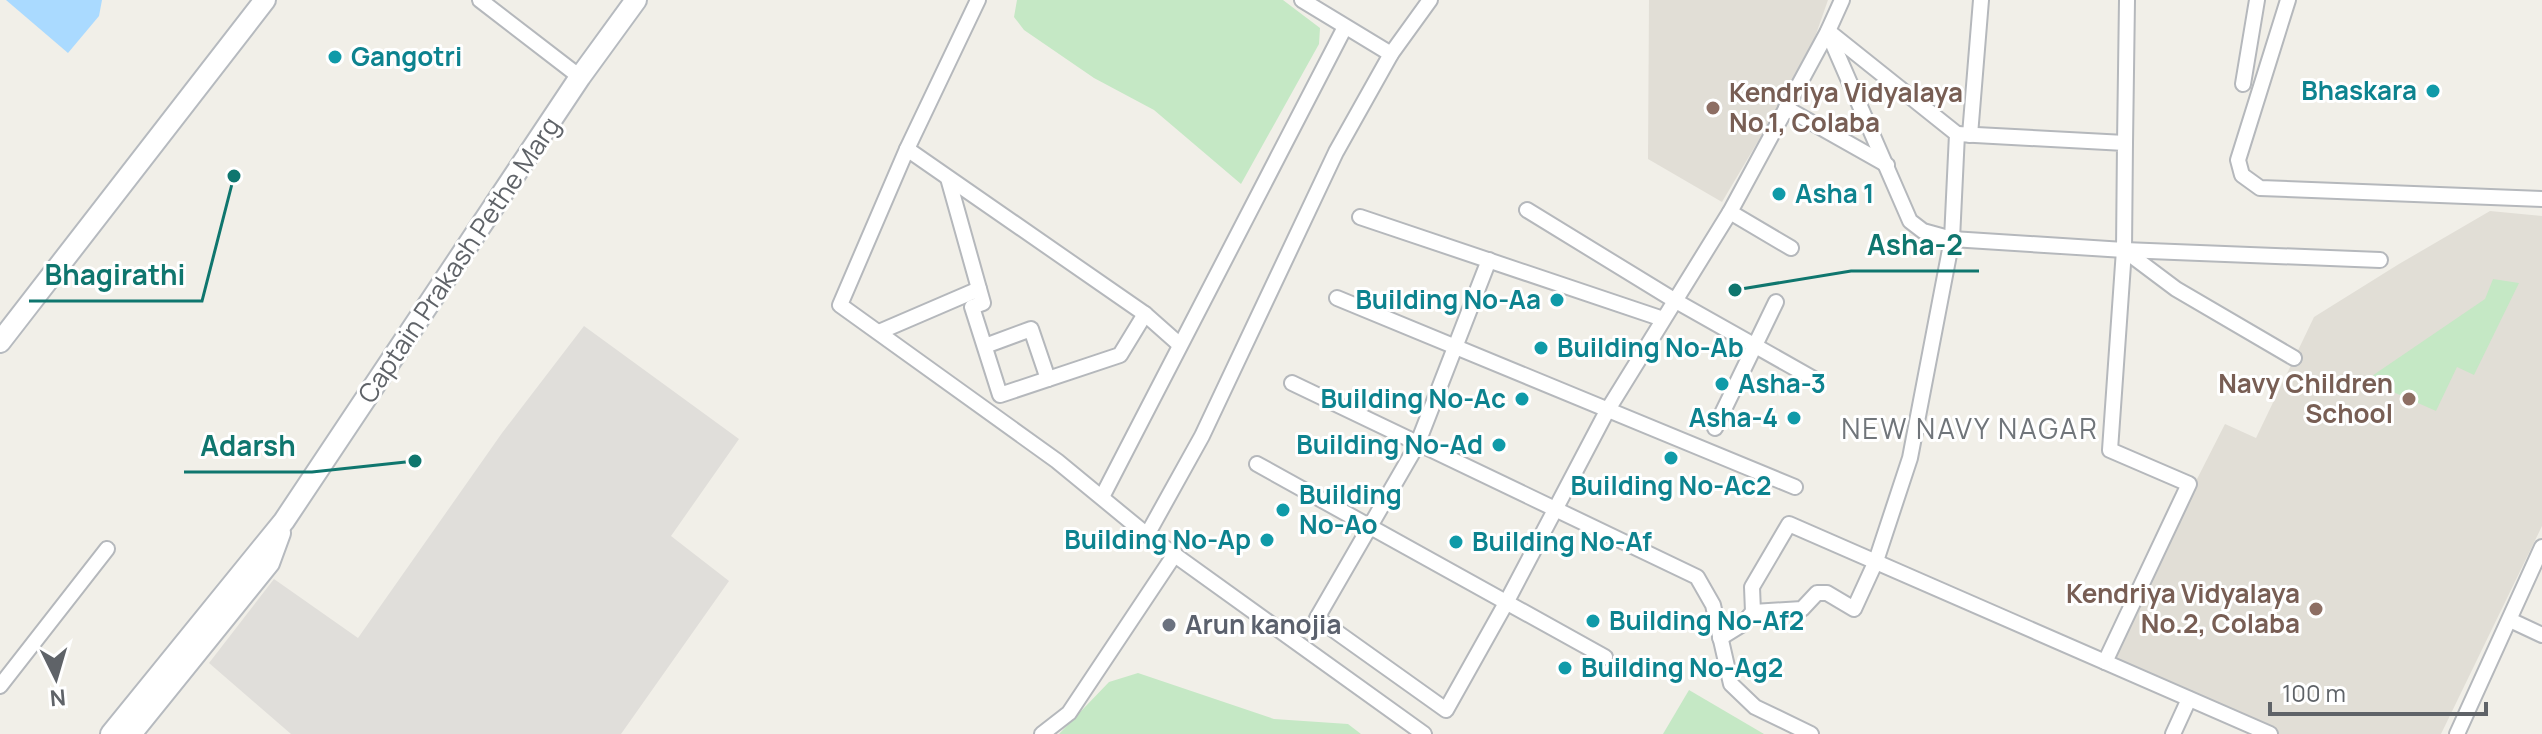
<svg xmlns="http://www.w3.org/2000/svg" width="2542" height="734" viewBox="0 0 2542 734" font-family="Manrope,sans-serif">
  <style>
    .industrial { fill: #e0deda }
    .education { fill: #e1ded6 }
    .green { fill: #c5e8c5 }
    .water { fill: #aadaff }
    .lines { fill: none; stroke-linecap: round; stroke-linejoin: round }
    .street-casing { stroke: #b5b8bc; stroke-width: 18 }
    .secondary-casing { stroke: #b6babf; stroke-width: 24 }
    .street { stroke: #fff; stroke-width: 14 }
    .secondary { stroke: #fff; stroke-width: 20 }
    .culture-dot { fill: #0f9aa8; stroke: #fff; stroke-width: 3 }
    .education-dot { fill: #8d6e63; stroke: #fff; stroke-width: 3 }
    .worship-dot { fill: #6b7280; stroke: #fff; stroke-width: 3 }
    .labels { text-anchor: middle; stroke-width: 6; stroke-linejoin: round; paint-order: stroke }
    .culture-label { font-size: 26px; font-weight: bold; fill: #0d838f; stroke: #fff; text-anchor: start }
    .education-label { font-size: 26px; font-weight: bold; fill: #785e54; stroke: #fff; text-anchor: end }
    .street-label { font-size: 26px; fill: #5f6368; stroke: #fff }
    .worship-label { font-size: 26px; font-weight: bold; fill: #5b616d; stroke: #fff; text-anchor: start }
    .neighbourhood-label { font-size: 28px; letter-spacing: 2px; fill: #70757a; stroke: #fff }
    .leader { fill: none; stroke: #0f766e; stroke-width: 3 }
    .callout-dot { fill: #0f766e; stroke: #fff; stroke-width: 3 }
    .callout-label { font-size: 28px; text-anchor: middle; font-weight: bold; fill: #0f766e; stroke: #fff; stroke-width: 6; stroke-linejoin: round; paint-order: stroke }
  </style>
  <rect width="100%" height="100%" fill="#f1efe8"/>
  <polygon class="industrial" points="584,326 739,439 671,536 729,581 621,734 291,734 209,663 274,579 358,638 502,433"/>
  <g class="education">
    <polygon points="1649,0 1828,0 1808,57 1722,202 1648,159"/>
    <polygon points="2490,211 2542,216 2542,526 2441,734 2270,734 2104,662 2225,424 2256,438 2314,317 2399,264"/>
  </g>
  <g class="green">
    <polygon points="1017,0 1283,0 1320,28 1319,44 1241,184 1154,110 1094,78 1024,30 1014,17"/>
    <polygon points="2493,279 2519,283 2474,375 2457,367 2436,411 2366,380 2485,299"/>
    <polygon points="1138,673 1274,719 1348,724 1361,734 1059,734 1109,682"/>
    <polygon points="1689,690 1764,734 1663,734"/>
  </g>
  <polygon class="water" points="6,0 102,0 99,16 68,53"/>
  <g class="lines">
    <g class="street-casing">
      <g id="street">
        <polyline points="480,0 580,77"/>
        <polyline points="978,0 907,149 1145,314 1180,345"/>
        <polyline points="1302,0 1391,54"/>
        <polyline points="2288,0 2238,160 2242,175 2260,188 2542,199"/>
        <polyline points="1829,35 1910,221 1923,231 1952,239 2124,250 2125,143 1957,134"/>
        <polyline points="2243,84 2257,0"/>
        <polyline points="1786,108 1887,165"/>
        <polyline points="1970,135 1981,0"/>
        <polyline points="2125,143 2127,0"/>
        <polyline points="907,149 840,305 1057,461 1147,535 1424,734"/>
        <polyline points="948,178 983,303 972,307 1000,395 1120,355 1145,314"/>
        <polyline points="1527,210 1674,300 1814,379"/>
        <polyline points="1730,212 1791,248"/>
        <polyline points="1360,217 1663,319"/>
        <polyline points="2124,250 2380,260"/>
        <polyline points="2124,250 2176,289 2294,358"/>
        <polyline points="1489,260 1417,445 1317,618 1446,710 1506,603 1607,411 1730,212 1828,31 1842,0"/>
        <polyline points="1337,298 1795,487"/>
        <polyline points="879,332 979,289"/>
        <polyline points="985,346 1031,329 1048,379"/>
        <polyline points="1292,383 1697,577 1713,605 1731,684 1755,707 1811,734"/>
        <polyline points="1715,428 1776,302"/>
        <polyline points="1257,464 1605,657"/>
        <polyline points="1102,497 1345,27"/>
        <polyline points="1147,535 1202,436 1336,152 1391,54 1430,0"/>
        <polyline points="1753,612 1752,587 1789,524 2270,734"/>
        <polyline points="2510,620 2542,635"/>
        <polyline points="1720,638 1741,625 1753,612 1802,609 1817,593 1827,593 1854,609 1876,561 1910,458 1952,239 1957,134 1828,31"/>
        <polyline points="2105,662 2189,484 2110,450 2124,250"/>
        <polyline points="0,686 107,549"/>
        <polyline points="1042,734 1069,713 1175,554"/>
        <polyline points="2173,734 2189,699"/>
        <polyline points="2457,734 2542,547"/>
      </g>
    </g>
    <g class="secondary-casing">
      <g id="secondary">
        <polyline points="0,342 265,0"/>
        <polyline points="111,734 284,521 580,77 636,0"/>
        <polyline points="131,734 269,563 280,533"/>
      </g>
    </g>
    <use href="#street" class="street"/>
    <use href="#secondary" class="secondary"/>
  </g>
  <g class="culture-dot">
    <circle cx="335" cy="57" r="8"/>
    <circle cx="2433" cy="91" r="8"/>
    <circle cx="1779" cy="194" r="8"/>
    <circle cx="1557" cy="300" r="8"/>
    <circle cx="1541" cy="348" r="8"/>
    <circle cx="1722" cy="384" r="8"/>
    <circle cx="1522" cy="399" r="8"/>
    <circle cx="1794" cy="418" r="8"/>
    <circle cx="1499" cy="445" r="8"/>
    <circle cx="1671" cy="458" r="8"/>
    <circle cx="1283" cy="510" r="8"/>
    <circle cx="1267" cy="540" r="8"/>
    <circle cx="1456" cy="542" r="8"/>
    <circle cx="1593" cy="621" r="8"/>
    <circle cx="1565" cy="668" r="8"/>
  </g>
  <g class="education-dot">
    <circle cx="1713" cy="108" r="8"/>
    <circle cx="2409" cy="399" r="8"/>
    <circle cx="2316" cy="609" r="8"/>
  </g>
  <circle class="worship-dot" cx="1169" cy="625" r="8"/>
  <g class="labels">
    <g class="culture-label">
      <text x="351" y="66">Gangotri</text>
      <text x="2417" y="100" text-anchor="end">Bhaskara</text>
      <text x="1795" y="203">Asha 1</text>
      <text x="1541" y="309" text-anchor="end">Building No-Aa</text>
      <text x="1557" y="357">Building No-Ab</text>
      <text x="1738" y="393">Asha-3</text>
      <text x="1506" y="408" text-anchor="end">Building No-Ac</text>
      <text x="1778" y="427" text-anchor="end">Asha-4</text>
      <text x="1483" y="454" text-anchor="end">Building No-Ad</text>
      <text x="1671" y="495" text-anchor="middle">Building No-Ac2</text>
      <text x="1299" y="504">Building<tspan x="1299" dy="30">No-Ao</tspan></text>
      <text x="1251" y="549" text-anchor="end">Building No-Ap</text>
      <text x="1472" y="551">Building No-Af</text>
      <text x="1609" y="630">Building No-Af2</text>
      <text x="1581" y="677">Building No-Ag2</text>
    </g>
    <g class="education-label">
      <text x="1729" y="102" text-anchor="start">Kendriya Vidyalaya<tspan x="1729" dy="30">No.1, Colaba</tspan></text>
      <text x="2393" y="393">Navy Children<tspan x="2393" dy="30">School</tspan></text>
      <text x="2300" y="603">Kendriya Vidyalaya<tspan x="2300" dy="30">No.2, Colaba</tspan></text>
    </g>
    <g class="street-label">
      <text transform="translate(459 260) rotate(-56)" y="9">Captain Prakash Pethe Marg</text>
    </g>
    <g class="worship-label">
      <text x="1185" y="634">Arun kanojia</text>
    </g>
    <g class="neighbourhood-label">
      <text x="1970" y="439">NEW NAVY NAGAR</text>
    </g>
  </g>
  <path class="leader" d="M1735 290L1851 271H1979M234 176L202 301H29M415 461L312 472H184"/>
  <g class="callout-dot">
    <circle cx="1735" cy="290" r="8"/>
    <circle cx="234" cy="176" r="8"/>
    <circle cx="415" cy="461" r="8"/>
  </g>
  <g class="callout-label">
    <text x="1915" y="255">Asha-2</text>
    <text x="115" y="285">Bhagirathi</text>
    <text x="248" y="456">Adarsh</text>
  </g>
  <g transform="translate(56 678) rotate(175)" stroke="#ffffff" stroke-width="6" paint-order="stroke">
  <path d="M0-6L14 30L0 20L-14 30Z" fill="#5f6368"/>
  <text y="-12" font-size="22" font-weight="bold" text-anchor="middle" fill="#5f6368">N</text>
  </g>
  <path d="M2270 702v12h216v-12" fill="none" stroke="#5f6368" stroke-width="4"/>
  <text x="2282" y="702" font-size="24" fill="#5f6368" stroke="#ffffff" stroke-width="6" paint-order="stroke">100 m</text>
</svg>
